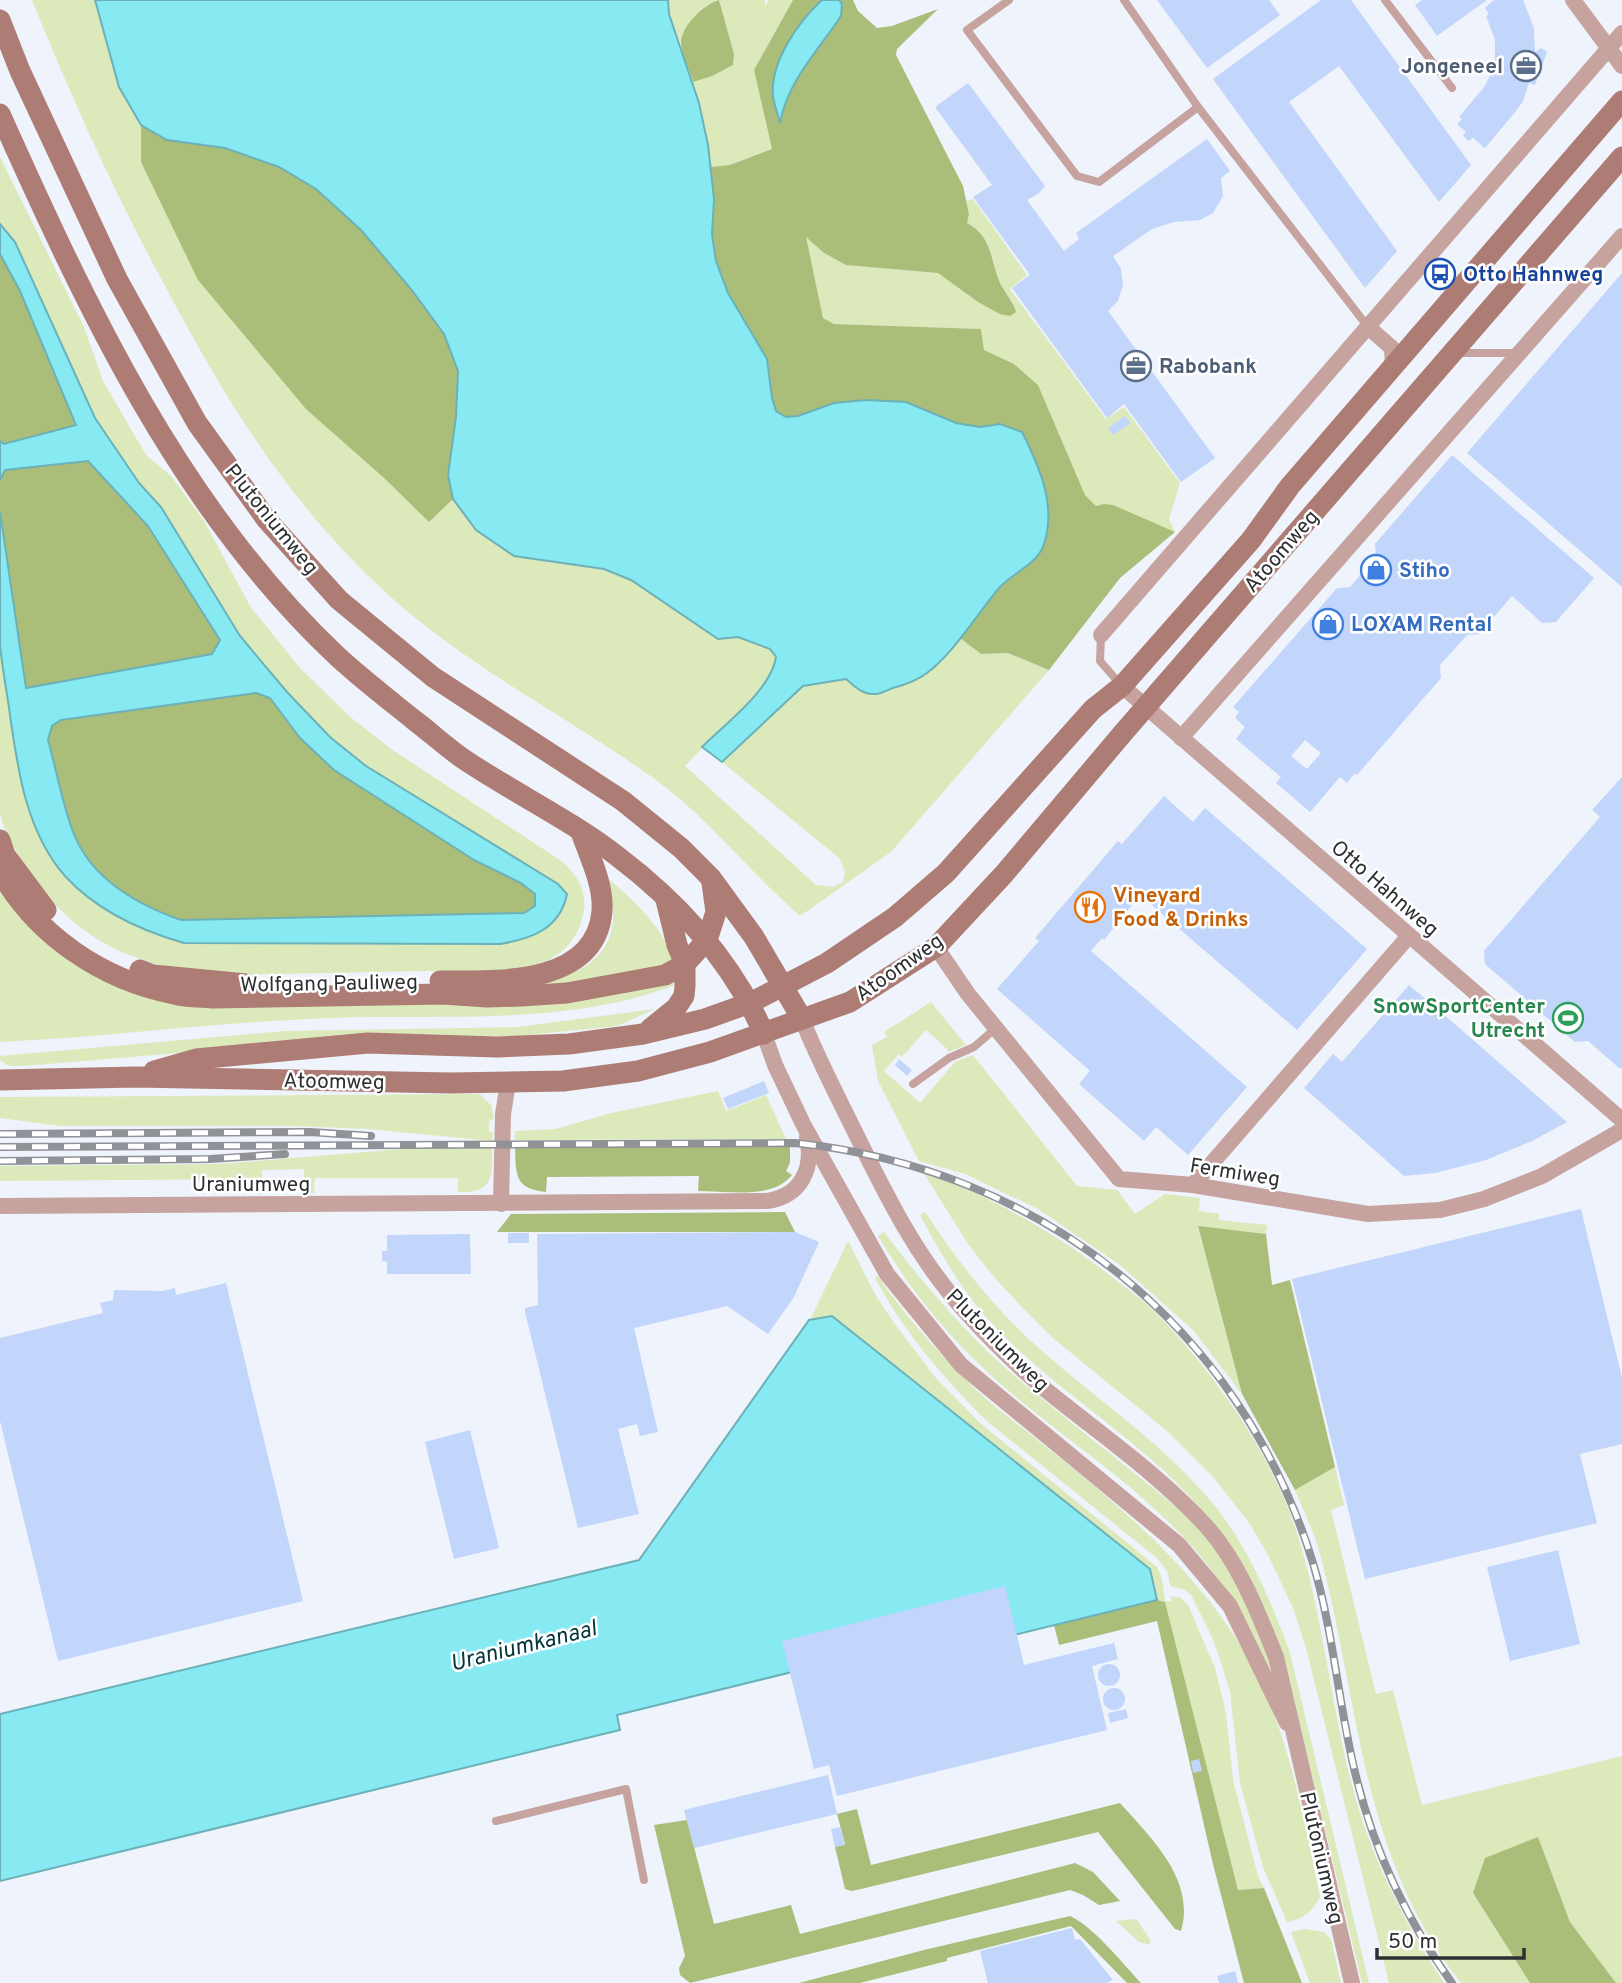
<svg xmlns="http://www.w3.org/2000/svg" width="1622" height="1983" viewBox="0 0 1622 1983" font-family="Overpass,sans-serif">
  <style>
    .green { fill: #dbe9bb }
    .forest { fill: #aabd79 }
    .water { fill: #87e9f2; stroke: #6cb1b8; stroke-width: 2; fill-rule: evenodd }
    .building { fill: #c2d5fa; fill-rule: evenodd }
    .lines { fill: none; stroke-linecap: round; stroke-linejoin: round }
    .lane { stroke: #c6a39e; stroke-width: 8 }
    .street { stroke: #c6a39e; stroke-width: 16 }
    .secondary { stroke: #ad7c75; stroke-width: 21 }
    .rail-casing { stroke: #909298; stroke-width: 8 }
    .rail { stroke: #fff; stroke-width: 5; stroke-dasharray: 16; stroke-linecap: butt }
    .labels { text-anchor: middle; stroke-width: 5; stroke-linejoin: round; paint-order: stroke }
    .service-label { font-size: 21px; font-weight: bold; fill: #4e5e75; stroke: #fff; text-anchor: end }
    .transit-label { font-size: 21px; font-weight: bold; fill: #164399; stroke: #fff; text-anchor: start }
    .street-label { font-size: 21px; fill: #2e2f32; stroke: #fff }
    .shop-label { font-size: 21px; font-weight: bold; fill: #366cbe; stroke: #fff; text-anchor: start }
    .food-label { font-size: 21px; font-weight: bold; fill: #c56008; stroke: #fff; text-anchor: start }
    .leisure-label { font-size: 21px; font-weight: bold; fill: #27864d; stroke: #fff; text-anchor: end }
    .water-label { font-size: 23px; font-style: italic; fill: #05373b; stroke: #fff }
  </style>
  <rect width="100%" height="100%" fill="#eff3fb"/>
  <g class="green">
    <path d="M32 0H95L119 87 141 125V162L383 477 429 522 453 499 476 530 514 555 604 569 631 580 718 639 738 637 771 649 776 657C771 691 709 739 685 766L816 885 833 887 843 882 845 871 839 858 722 762 803 686 846 679 857 689 927 673 960 638 981 654 1008 653 1049 670 891 852 800 916C749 872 708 817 652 777 562 713 462 664 381 588 285 498 225 399 164 284 114 192 71 97 32 0Z"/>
    <path d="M668 0H718C700 6 687 27 681 44L669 14Z"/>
    <polygon points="719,0 765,0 765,6 769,0 793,0 754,70 772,149 730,165 711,167 708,145 693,82 712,76 734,54"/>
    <path d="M0 157 84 327 103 381 146 455 172 477 204 521 250 606 300 668 349 716 391 749 563 862C580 878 589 896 582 919 577 940 560 957 540 963 505 974 463 971 427 971 359 972 292 974 224 975 137 968 75 942 26 867 16 851 5 833 0 814 0 800 0 781 0 766 0 725 0 684 0 643L17 764 126 921 156 935 184 943 500 944 557 918 330 737 287 692 240 636 161 507 139 483 95 418 15 242 0 224Z"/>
    <path d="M973 199 1027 275 1010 289 1106 419 1124 407 1180 483 1169 519 1175 532 1096 506 1085 495 1038 385 1014 364 984 350 981 329 834 324 823 318 805 236 824 253 846 265 938 273 978 302 1014 304C1009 297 1002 288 999 280 991 257 990 235 966 223L969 214 966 201Z"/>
    <path d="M605 876C637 903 659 924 677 963L536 990V984C577 976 617 958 613 908 612 897 608 886 605 876Z"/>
    <path d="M0 885 70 959 224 1006 676 977 675 985C560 1029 428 1012 307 1019 204 1024 103 1037 0 1042Z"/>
    <polygon points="931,1002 966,1045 948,1052 947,1049 926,1030 902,1057 899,1054 884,1071 920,1103 955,1062 973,1055 1077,1186 1117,1190 1135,1214 1165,1194 1200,1198 1199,1211 1219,1214 1219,1220 1267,1225 1266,1234 1198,1227 1242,1394 1193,1330 1120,1265 1038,1209 965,1174 919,1161 878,1081 872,1045 887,1037 884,1032"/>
    <polygon points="655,1009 617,1026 518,1036 368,1037 24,1066 9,1066 0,1060 0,1056 285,1031 518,1027"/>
    <polygon points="718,1091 726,1111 766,1095 786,1139 515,1140 515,1131 556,1129 611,1113"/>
    <polygon points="480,1094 491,1105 494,1118 489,1122 489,1131 493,1132 492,1141 368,1129 296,1126 60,1126 0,1118 0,1097"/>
    <path d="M492 1147C493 1177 493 1193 458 1192V1178H315L314 1193 304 1194V1169L262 1170V1194L250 1193V1179L0 1181V1166L219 1164 403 1149Z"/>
    <path d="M923 1172C993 1197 1053 1232 1112 1277 1125 1288 1141 1298 1153 1310 1188 1345 1218 1384 1245 1425 1265 1458 1284 1493 1296 1530 1326 1622 1331 1720 1360 1813 1379 1874 1409 1929 1444 1983H1389L1306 1648 1293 1608 1269 1557 1250 1524 1214 1478 1167 1431 1054 1339 1021 1306 994 1277 968 1244Z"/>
    <path d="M925 1212C959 1263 995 1310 1041 1350 1100 1402 1165 1445 1215 1506 1249 1549 1271 1601 1290 1653L1369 1983H1362L1294 1700C1280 1652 1258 1613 1235 1569 1227 1552 1219 1532 1208 1517 1149 1445 1066 1399 1001 1333 966 1298 943 1258 920 1215Z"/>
    <path d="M884 1232C920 1280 966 1334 1011 1373 1053 1409 1096 1442 1139 1477 1165 1498 1192 1518 1212 1545 1245 1589 1264 1642 1281 1693 1255 1646 1232 1593 1197 1552 1134 1479 1049 1431 980 1365 940 1327 906 1283 878 1236Z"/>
    <polygon points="848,1241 876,1296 894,1323 935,1377 980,1423 1157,1567 1162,1578 1165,1601 1171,1601 1171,1596 1181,1598 1188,1605 1215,1668 1226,1713 1233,1780 1258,1876 1264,1888 1238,1890 1165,1602 1157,1600 1150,1569 810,1320"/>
    <path d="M877 1275C909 1321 945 1361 986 1399 1092 1485 1211 1567 1267 1697 1294 1760 1306 1830 1320 1897 1311 1913 1305 1918 1287 1922L1263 1867 1240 1783 1230 1692 1221 1662 1212 1637 1191 1595 1183 1589 1170 1586 1168 1573 1158 1559 988 1422C944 1379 904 1332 875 1278Z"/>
    <path d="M1335 1467 1344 1505 1331 1510 1376 1694 1393 1690 1422 1805 1622 1756V1983H1616L1570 1922 1538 1837 1473 1893 1530 1983H1461C1359 1854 1360 1701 1319 1550 1313 1530 1303 1510 1295 1490Z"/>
    <polygon points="1136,1919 1150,1939 1150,1945 1139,1942 1116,1921"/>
    <polygon points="1305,1929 1324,1932 1331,1939 1341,1983 1310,1983 1291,1932"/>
  </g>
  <g class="forest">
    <path d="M719 0 734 54 733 65 712 76 693 82C691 74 681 51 681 44 680 27 704 4 719 0Z"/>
    <path d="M793 0H822L797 31 780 121C793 74 815 55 841 16L842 4 839 0H853L858 11 877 28 892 26 938 9 897 49 896 55 963 186 969 214 967 223C992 236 990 259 1000 283 1005 293 1013 301 1016 312L1010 316 1000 314 978 302 938 273 846 265 824 253 806 237 823 318 834 324 981 329 984 350 1014 364 1038 385 1085 495 1096 506 1104 504 1113 505 1175 532 1120 578 1049 670 1008 653 981 654 960 638 1002 585 1033 560 1000 424 980 427 956 423 906 402 867 400 834 403 798 416 786 417 776 411 772 398 767 358 728 293 716 261 712 235 714 199 711 167 730 165 772 149 754 70Z"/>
    <polygon points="141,125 167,140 225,148 279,167 316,189 361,230 411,289 444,334 458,371 456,417 448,475 453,499 429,522 383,477 306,409 198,280 141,162"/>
    <polygon points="0,254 20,291 77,426 4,444 0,441"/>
    <polygon points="88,461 148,526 220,640 213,654 26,688 0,512 0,480 5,470"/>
    <polygon points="256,693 270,698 300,738 334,770 474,860 521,883 535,894 535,906 524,913 181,920 146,908 120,890 91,865 72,831 48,740 52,726 61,720"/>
    <path d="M515 1147H790V1163L786 1171 792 1175C772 1200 728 1191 698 1191L699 1176 547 1177 546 1192C514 1189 516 1174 515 1147Z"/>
    <polygon points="785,1212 795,1232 497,1232 511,1214"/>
    <polygon points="1198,1226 1266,1234 1272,1285 1290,1280 1335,1467 1295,1490 1242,1394"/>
    <polygon points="1157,1600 1165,1602 1238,1890 1264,1888 1302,1983 1244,1983 1213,1864 1157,1621 1059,1645 1054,1625"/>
    <path d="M1120 1803C1151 1838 1196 1880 1181 1931L1175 1929 1098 1832 861 1889 851 1891 845 1889 835 1847 845 1844 837 1814 857 1809 871 1865Z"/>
    <polygon points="687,1820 714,1924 791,1905 800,1934 1075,1863 1093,1872 1120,1901 1099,1905 1083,1895 1070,1890 690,1983 680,1975 679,1968 685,1956 654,1825"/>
    <polygon points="1538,1837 1570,1922 1616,1983 1530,1983 1473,1893 1485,1858"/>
    <path d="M1070 1916C1093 1926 1123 1964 1141 1983H1127L1071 1926 947 1958V1961L860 1983H799L924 1950Z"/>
  </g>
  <g class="water">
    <path d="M95 0H668L669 14 699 103 708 145 714 199 712 235 716 261 728 293 767 359 772 398 776 411 786 417 798 416 834 403 867 400 906 402 956 423 980 427 1000 424 1022 432C1039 466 1057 505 1044 544 1038 564 1012 573 999 588 978 613 953 654 927 673 918 680 904 685 893 688 887 690 879 695 873 694 862 694 854 686 846 679L803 686 722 762 702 747C725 724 771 690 776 657L770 649 738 637 718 639 631 580 604 569 514 556 476 530 453 499 448 475 456 417 458 371 444 334 411 289 361 230 316 189 279 167 225 148 167 140 141 125 119 87Z"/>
    <path d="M822 0H839L842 4 841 16C818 51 788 80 780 123 778 114 774 105 773 96 770 62 798 22 822 0Z"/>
    <path d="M0 224 15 242 95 418 139 483 161 507 240 636 287 692 330 737 366 766 558 884 567 894C560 929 531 939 500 944L184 943C142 931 96 910 65 876 25 831 17 765 9 708 6 687 2 666 0 645 0 601 0 556 0 512L26 688 212 654 220 640 148 526 88 461 5 470 0 480V441L4 444 76 425 20 291 0 254ZM256 693 270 698 300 738 334 770 474 860 521 883 535 894V906L524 913 181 920C135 904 89 878 72 829 62 801 56 769 48 740L52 726 61 720Z"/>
    <polygon points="832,1316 1150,1569 1157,1600 912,1660 902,1645 617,1715 620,1730 0,1881 0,1714 639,1560 809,1320"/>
  </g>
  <g class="building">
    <polygon points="1157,0 1269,0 1280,15 1207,68"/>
    <polygon points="1321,0 1351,0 1471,165 1439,202 1339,66 1289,102 1397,251 1365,288 1213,79"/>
    <polygon points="1422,0 1487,0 1437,36 1415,5"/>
    <polygon points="1494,0 1523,0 1534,28 1535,52 1541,48 1547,52 1535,85 1529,83 1523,101 1516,111 1485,148 1473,138 1468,141 1463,135 1466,132 1457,124 1462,119 1459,117 1485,86 1495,64 1495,40 1486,16 1489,14 1485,8"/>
    <polygon points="968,83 1045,186 1038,194 1027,200 1064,251 1079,239 1076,233 1207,139 1230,171 1221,178 1223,196 1213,213 1200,220 1174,222 1152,229 1113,256 1121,269 1123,285 1118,301 1108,311 1215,458 1181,482 1124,404 1107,418 1012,288 1030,275 973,197 992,185 935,107"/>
    <polygon points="1622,273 1622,587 1467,453"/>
    <polygon points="1125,416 1131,423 1113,435 1108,428"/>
    <path d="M1452 455 1594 578 1556 622 1542 623 1512 596 1479 634 1467 635 1440 665 1441 678 1357 775 1355 773 1347 783 1340 777 1310 812 1276 783 1281 777 1236 739 1245 727 1235 718 1239 712 1233 707 1337 588 1350 587 1376 556 1375 544ZM1305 740 1321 753 1307 769 1291 756Z"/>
    <polygon points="1622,777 1622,1068 1619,1068 1588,1041 1575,1042 1485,964 1484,951 1600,817 1592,810"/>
    <polygon points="1164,796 1193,822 1205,808 1367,949 1297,1030 1140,895 1104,940 1102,938 1091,951 1247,1087 1188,1155 1156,1127 1144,1141 1079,1084 1090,1071 997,989 1039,941 1035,938 1118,841 1122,844"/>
    <polygon points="1409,985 1442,1013 1567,1122 1532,1141 1486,1160 1435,1173 1404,1176 1304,1088 1333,1054 1342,1062"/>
    <polygon points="899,1059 912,1070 907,1076 895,1065"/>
    <polygon points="764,1081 769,1093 728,1109 723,1098"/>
    <polygon points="1581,1209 1622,1378 1622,1444 1580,1454 1597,1523 1365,1579 1292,1279"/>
    <polygon points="795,1232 819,1242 794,1297 768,1334 727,1306 634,1328 658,1432 640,1436 637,1424 618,1429 639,1514 578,1528 525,1312 525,1308 538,1305 537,1234"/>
    <rect x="508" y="1233" width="21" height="10"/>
    <polygon points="470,1234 471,1274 387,1274 387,1262 382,1261 382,1251 387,1251 387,1235"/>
    <polygon points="226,1283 303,1601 58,1661 0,1421 0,1338 103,1313 100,1303 113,1300 114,1290 162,1291 175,1288 176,1295"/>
    <polygon points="470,1430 499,1548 454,1559 425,1442"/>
    <polygon points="1558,1550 1580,1644 1510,1661 1487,1567"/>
    <polygon points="1005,1586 1024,1665 1114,1643 1118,1659 1092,1666 1107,1730 837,1796 829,1765 814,1769 782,1641"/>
    <circle cx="1109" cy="1675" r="11"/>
    <circle cx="1114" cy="1699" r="11"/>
    <polygon points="1126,1709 1128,1718 1110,1723 1108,1713"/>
    <polygon points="1199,1759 1202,1771 1193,1773 1191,1761"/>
    <polygon points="828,1775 837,1814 694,1848 684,1810"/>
    <polygon points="841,1827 845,1845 835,1847 831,1829"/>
    <polygon points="1072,1928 1075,1940 1080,1939 1113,1980 1106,1983 988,1983 980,1951"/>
    <polygon points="1235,1971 1238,1983 1219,1983 1217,1976"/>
  </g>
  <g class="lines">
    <g class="lane">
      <polyline points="1009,0 967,30 1077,176 1099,182 1198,107"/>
      <polyline points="1124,0 1198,107 1368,327"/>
      <polyline points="1385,0 1452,88"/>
      <polyline points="1456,353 1516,353"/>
      <polyline points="1101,635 1100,661 1120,684"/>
      <polyline points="913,1084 949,1058 974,1047 996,1028"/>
      <polyline points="496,1821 626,1789 644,1880"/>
    </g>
    <g class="street">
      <polyline points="1573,0 1622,66"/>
      <polyline points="1368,327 1392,348 1393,366"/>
      <polyline points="1101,635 1622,33"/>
      <polyline points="1122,686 1622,1120"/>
      <polyline points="1181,738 1622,236"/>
      <polyline points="936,947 968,994 1119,1179 1193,1185 1368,1214 1440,1210 1484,1199 1542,1176 1622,1130"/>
      <path d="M802 1019C816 1055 834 1089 851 1124 883 1189 914 1254 963 1309 988 1337 1017 1366 1046 1390 1100 1434 1160 1475 1207 1527 1239 1563 1258 1612 1276 1657L1352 1983"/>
      <polyline points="764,1034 775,1065 804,1126 887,1274 961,1365 1179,1545 1230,1606 1287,1723"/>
      <polyline points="1193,1185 1408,937"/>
      <polyline points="501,1204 503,1114 508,1083"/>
      <path d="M0 1206 767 1201C801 1196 814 1169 807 1137"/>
    </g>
    <g class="secondary">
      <polyline points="0,20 20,71 117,279 197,423 267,520 339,600 433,677 623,801 681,848 711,878 754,937 802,1019"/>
      <path d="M0 114C87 308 180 509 338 657 362 679 388 699 414 720 430 732 445 746 462 758 512 792 569 819 617 856 679 903 733 963 764 1034"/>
      <polyline points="0,840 5,855 46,910"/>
      <path d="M0 871C36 935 102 980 174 994 186 997 199 997 212 998L443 994 487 997 521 996 567 993 665 975 685 964 707 940 716 912 712 883"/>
      <polyline points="140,970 153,975 246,984"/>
      <path d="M440 981C493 981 596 987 602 911 604 885 589 855 581 832"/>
      <polyline points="650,1029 676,1008 684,996 685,986 685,964 677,945 666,900"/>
      <polyline points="154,1071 196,1059 368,1043 497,1047 569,1044 643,1034 705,1019 750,1003 827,963 895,917 946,873 1093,709 1122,686 1251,540 1290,486 1622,101"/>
      <polyline points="0,1080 135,1077 450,1083 563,1081 638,1071 710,1052 850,1002 936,947 1004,874 1123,733 1622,157"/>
    </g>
    <g class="rail-casing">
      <g id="rail">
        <polyline points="0,1134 310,1132 371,1136"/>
        <path d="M0 1147 795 1143C1040 1168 1240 1326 1313 1563 1333 1630 1338 1700 1354 1768 1372 1846 1405 1918 1452 1983"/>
        <polyline points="0,1161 210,1159 285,1154"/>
      </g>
    </g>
    <use href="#rail" class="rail"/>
  </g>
  <defs>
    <g id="office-ring" transform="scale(1.575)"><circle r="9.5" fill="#fff" stroke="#5c6f8a" stroke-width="1.5"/><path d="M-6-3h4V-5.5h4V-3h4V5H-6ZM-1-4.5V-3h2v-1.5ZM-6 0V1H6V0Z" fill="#5c6f8a"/></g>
    <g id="bus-ring" transform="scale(1.575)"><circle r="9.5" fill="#fff" stroke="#1a4fb4" stroke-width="1.5"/><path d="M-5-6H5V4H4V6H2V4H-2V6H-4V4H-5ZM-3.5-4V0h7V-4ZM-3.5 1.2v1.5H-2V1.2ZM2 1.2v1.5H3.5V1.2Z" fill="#1a4fb4"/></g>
    <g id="shop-ring" transform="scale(1.575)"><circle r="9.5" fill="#fff" stroke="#3f7fe0" stroke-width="1.5"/><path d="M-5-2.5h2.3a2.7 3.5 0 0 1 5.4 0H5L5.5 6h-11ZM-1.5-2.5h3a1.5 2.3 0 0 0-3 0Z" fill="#3f7fe0"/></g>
    <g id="restaurant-ring" transform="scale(1.575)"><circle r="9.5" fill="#fff" stroke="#e8710a" stroke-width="1.5"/><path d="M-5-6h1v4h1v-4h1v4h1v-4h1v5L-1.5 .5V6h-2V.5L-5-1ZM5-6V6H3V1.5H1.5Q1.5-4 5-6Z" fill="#e8710a"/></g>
    <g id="stadium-ring" transform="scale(1.575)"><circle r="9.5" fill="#fff" stroke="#2e9e5b" stroke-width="1.5"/><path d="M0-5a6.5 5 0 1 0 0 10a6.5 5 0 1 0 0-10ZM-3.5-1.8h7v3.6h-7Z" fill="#2e9e5b"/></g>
  </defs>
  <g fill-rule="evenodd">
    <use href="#office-ring" x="1526" y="66"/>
    <use href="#bus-ring" x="1440" y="274"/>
    <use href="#office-ring" x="1136" y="366"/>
    <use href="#shop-ring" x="1376" y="570"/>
    <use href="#shop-ring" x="1328" y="624"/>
    <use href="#restaurant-ring" x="1090" y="907"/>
    <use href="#stadium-ring" x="1568" y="1018"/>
  </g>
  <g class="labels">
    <g class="service-label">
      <text x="1503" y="73">Jongeneel</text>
      <text x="1159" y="373" text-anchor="start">Rabobank</text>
    </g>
    <g class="transit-label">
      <text x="1463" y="281">Otto Hahnweg</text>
    </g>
    <g class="street-label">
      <text transform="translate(272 519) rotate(51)" y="7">Plutoniumweg</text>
      <text transform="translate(1281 551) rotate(-49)" y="7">Atoomweg</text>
      <text transform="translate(1385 888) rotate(41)" y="7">Otto Hahnweg</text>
      <text transform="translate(899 967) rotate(-35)" y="7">Atoomweg</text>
      <text transform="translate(329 983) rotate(-1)" y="7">Wolfgang Pauliweg</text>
      <text transform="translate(334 1081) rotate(1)" y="7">Atoomweg</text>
      <text transform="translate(1235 1172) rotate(9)" y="7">Fermiweg</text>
      <text x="251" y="1191">Uraniumweg</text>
      <text transform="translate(998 1340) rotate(45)" y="7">Plutoniumweg</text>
      <text transform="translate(1322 1858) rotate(77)" y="7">Plutoniumweg</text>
    </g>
    <g class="shop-label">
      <text x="1399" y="577">Stiho</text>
      <text x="1351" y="631">LOXAM Rental</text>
    </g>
    <g class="food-label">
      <text x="1113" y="902">Vineyard<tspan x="1113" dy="24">Food &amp; Drinks</tspan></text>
    </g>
    <g class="leisure-label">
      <text x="1545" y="1013">SnowSportCenter<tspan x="1545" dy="24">Utrecht</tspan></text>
    </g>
    <g class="water-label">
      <text transform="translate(523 1645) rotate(-14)" y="8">Uraniumkanaal</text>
    </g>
  </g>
  <path d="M1377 1948v10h147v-10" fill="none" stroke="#2e2f32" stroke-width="3.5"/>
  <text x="1388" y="1948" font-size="21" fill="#2e2f32" stroke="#ffffff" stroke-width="5" paint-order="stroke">50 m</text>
</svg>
